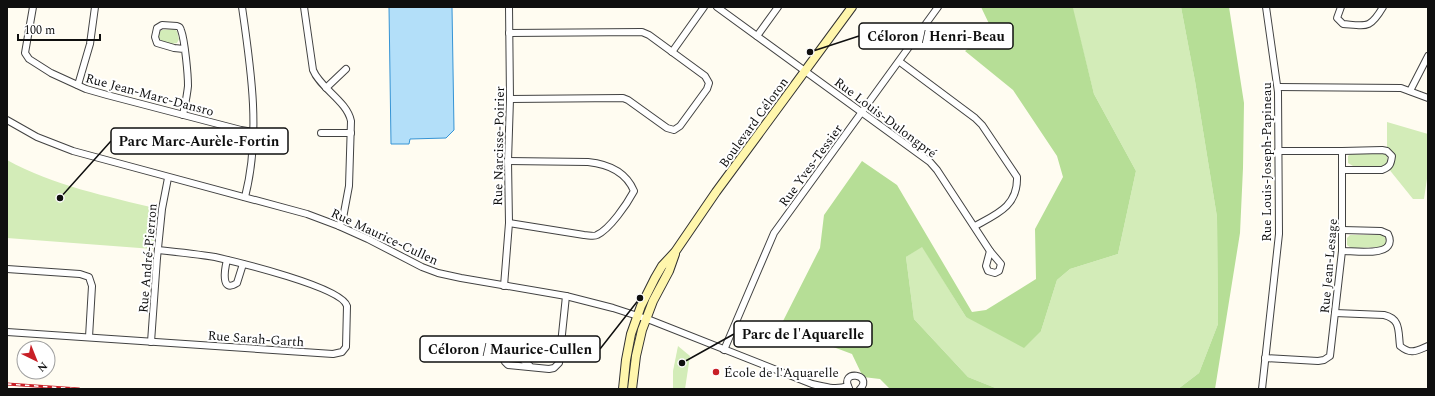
<svg xmlns="http://www.w3.org/2000/svg" width="1435" height="396" viewBox="0 0 1435 396" font-family="Spectral,serif">
  <style>
    .green { fill: #d3ecb8 }
    .forest { fill: #b6de96 }
    .water { fill: #b3dff9; stroke: #3694d5 }
    .lines { fill: none; stroke-linecap: round; stroke-linejoin: round }
    .street-casing { stroke: #424242; stroke-width: 8 }
    .secondary-casing { stroke: #313131; stroke-width: 10 }
    .street { stroke: #fff; stroke-width: 6 }
    .secondary { stroke: #fff6ac; stroke-width: 8 }
    .rail-casing { stroke: #c81f26; stroke-width: 3 }
    .rail { stroke: #fff; stroke-width: 1.5; stroke-dasharray: 4.5; stroke-linecap: butt }
    .poi-dot { fill: #c81f26; stroke: #fff; stroke-width: 1.5 }
    .labels { text-anchor: middle; stroke-width: 4; stroke-linejoin: round; paint-order: stroke }
    .street-label { font-size: 13px; fill: #0f0f0f; stroke: #fff }
    .poi-label { font-size: 13px; fill: #0f0f0f; stroke: #fff; text-anchor: start }
    .leader { fill: none; stroke: #0f0f0f; stroke-width: 1.5 }
    .callout-dot { fill: #0f0f0f; stroke: #fff; stroke-width: 1.5 }
    .callout { fill: #fff; stroke: #0f0f0f; stroke-width: 1.5 }
    .callout-label { font-size: 14px; text-anchor: middle; font-weight: bold; fill: #0f0f0f }
  </style>
  <rect width="100%" height="100%" fill="#fffcf1"/>
  <g class="green">
    <polygon points="1072,7 1181,7 1195,81 1217,217 1218,324 1199,373 1178,389 998,389 968,377 914,319 906,257 922,246 966,317 1041,331 1057,280 1070,269 1118,254 1136,171 1094,94"/>
    <path d="M162 30 174 29 177 31 179 39 177 43 172 44 161 41C158 37 157 32 162 30Z"/>
    <polygon points="1387,122 1428,134 1428,172 1424,199 1413,199 1388,168 1391,163 1387,151"/>
    <polygon points="1352,153 1382,153 1387,155 1388,163 1384,166 1353,166 1348,163 1348,156"/>
    <path d="M7 160C54 186 107 196 158 209L153 249 7 238Z"/>
    <polygon points="1350,235 1381,235 1385,237 1387,244 1383,247 1351,248 1347,245 1347,238"/>
    <polygon points="678,346 690,356 685,389 673,388 673,371"/>
  </g>
  <g class="forest">
    <polygon points="981,7 1072,7 1073,8 1094,94 1136,171 1118,254 1070,269 1057,280 1041,331 1024,348 966,317 922,247 906,257 914,319 968,377 998,389 890,389 880,379 863,377 852,354 780,327 820,248 824,215 862,161 897,185 972,312 986,310 1036,279 1035,229 1063,177 1057,156 1013,90 965,51 993,32"/>
    <polygon points="1181,7 1229,7 1244,103 1243,168 1240,233 1215,389 1178,389 1199,373 1218,324 1217,217 1195,81"/>
  </g>
  <polygon class="water" points="389,7 452,7 454,130 446,138 410,139 409,144 391,144"/>
  <g class="lines">
    <g class="street-casing">
      <g id="street">
        <polyline points="33,7 25,53 29,59 51,73 86,89 107,95 241,130 253,132"/>
        <path d="M242 7C251 69 261 135 245 197"/>
        <path d="M304 7 313 70C320 88 347 101 351 121L349 186 343 218 339 226"/>
        <polyline points="717,7 930,162 937,170 990,251"/>
        <path d="M1341 7 1337 18 1343 24C1367 26 1370 29 1383 7"/>
        <polyline points="509,33 642,32 649,35 705,76 709,83 707,89 680,126 674,130 667,128 628,100 623,98 510,99"/>
        <polyline points="757,36 778,7"/>
        <polyline points="672,52 704,7"/>
        <path d="M900 62 975 118 982 125 1017 177C1018 206 997 214 975 226"/>
        <polyline points="78,85 90,44 95,7"/>
        <polyline points="1278,87 1401,88 1428,98"/>
        <polyline points="326,88 346,69"/>
        <polyline points="1410,91 1428,56"/>
        <path d="M183 115C185 105 187 96 188 86 188 75 185 41 181 30 180 27 180 27 177 26L162 25 157 28 155 37 157 43 174 48 184 49"/>
        <path d="M7 120 37 137 73 151 307 214 339 226 368 239 422 267 438 273 461 278 566 296 613 308 650 320 812 384C824 387 836 390 848 386"/>
        <polyline points="321,133 351,133"/>
        <path d="M1342 151 1382 150 1387 151 1392 156C1391 164 1390 167 1382 170H1343"/>
        <path d="M508 161 588 162C608 164 626 172 634 191 627 204 610 229 597 235 594 237 588 235 584 235L509 223"/>
        <polygon points="990,251 1001,264 999,271 995,273 988,271 986,266"/>
        <path d="M1342 251C1353 251 1382 255 1388 246 1391 242 1390 238 1388 234L1381 231 1343 230"/>
        <path d="M227 260C225 268 220 294 237 283L243 264"/>
        <polyline points="7,269 80,274 89,277 92,286 89,337"/>
        <polyline points="504,286 509,223 508,161 510,99 509,7"/>
        <path d="M1335 313 1384 315C1401 319 1398 331 1400 346 1411 355 1416 351 1428 346"/>
        <path d="M7 332 333 354 342 352 346 347 347 306C342 287 237 262 215 257 196 254 177 252 158 250"/>
        <polyline points="151,342 157,258 162,209 168,178"/>
        <polyline points="724,350 774,233 938,7"/>
        <polyline points="1265,358 1318,361 1324,360 1330,356 1342,251 1342,151 1278,151"/>
        <polyline points="531,367 517,354 511,352 505,355 503,358 505,362 508,365 549,369 554,368 559,363 566,296"/>
        <path d="M849 388C839 369 874 374 860 389"/>
        <polyline points="1262,389 1279,234 1278,92 1266,7"/>
      </g>
    </g>
    <g class="secondary-casing">
      <g id="secondary">
        <polyline points="623,389 626,360 631,334 641,306 655,278 662,266 675,252 716,192 852,7"/>
        <polyline points="632,389 636,356 642,330 653,301 669,271 675,254"/>
      </g>
    </g>
    <use href="#street" class="street"/>
    <use href="#secondary" class="secondary"/>
    <g class="rail-casing">
      <polyline id="rail" points="7,384 79,389"/>
    </g>
    <use href="#rail" class="rail"/>
  </g>
  <circle class="poi-dot" cx="716" cy="372" r="4"/>
  <g class="labels">
    <g class="street-label">
      <text transform="translate(150 94) rotate(15)" y="5">Rue Jean-Marc-Dansro</text>
      <text transform="translate(886 117) rotate(37)" y="5">Rue Louis-Dulongpré</text>
      <text transform="translate(753 122) rotate(-54)" y="5">Boulevard Céloron</text>
      <text transform="translate(498 146) rotate(-89)" y="5">Rue Narcisse-Poirier</text>
      <text transform="translate(1266 162) rotate(-90)" y="5">Rue Louis-Joseph-Papineau</text>
      <text transform="translate(810 165) rotate(-54)" y="5">Rue Yves-Tessier</text>
      <text transform="translate(385 236) rotate(25)" y="5">Rue Maurice-Cullen</text>
      <text transform="translate(147 258) rotate(-85)" y="5">Rue André-Pierron</text>
      <text transform="translate(1328 266) rotate(-85)" y="5">Rue Jean-Lesage</text>
      <text transform="translate(256 338) rotate(4)" y="5">Rue Sarah-Garth</text>
    </g>
    <g class="poi-label">
      <text x="724" y="377">École de l'Aquarelle</text>
    </g>
  </g>
  <path class="leader" d="M810 52L859 36M60 198L111 141M682 363L734 334M640 298L600 349"/>
  <g class="callout-dot">
    <circle cx="810" cy="52" r="4"/>
    <circle cx="60" cy="198" r="4"/>
    <circle cx="682" cy="363" r="4"/>
    <circle cx="640" cy="298" r="4"/>
  </g>
  <g class="callout">
    <rect x="859" y="23" width="154" height="26" rx="4"/>
    <rect x="111" y="128" width="177" height="26" rx="4"/>
    <rect x="734" y="321" width="138" height="26" rx="4"/>
    <rect x="420" y="336" width="180" height="26" rx="4"/>
  </g>
  <g class="callout-label">
    <text x="936" y="41">Céloron / Henri-Beau</text>
    <text x="199" y="146">Parc Marc-Aurèle-Fortin</text>
    <text x="803" y="339">Parc de l'Aquarelle</text>
    <text x="510" y="354">Céloron / Maurice-Cullen</text>
  </g>
  <rect width="1435" height="396" fill="none" stroke="#0f0f0f" stroke-width="16"/>
  <g transform="translate(36 360) rotate(137)"><circle r="19" fill="#ffffff" stroke="#9f9f9f"/>
  <path d="M0-3L7 15L0 10L-7 15Z" fill="#c81f26"/>
  <text y="-6" font-size="11" font-weight="bold" text-anchor="middle" fill="#0f0f0f">N</text>
  </g>
  <path d="M18 34v6h82v-6" fill="none" stroke="#0f0f0f" stroke-width="2"/>
  <text x="24" y="34" font-size="12" fill="#0f0f0f" stroke="#ffffff" stroke-width="3" paint-order="stroke">100 m</text>
</svg>
